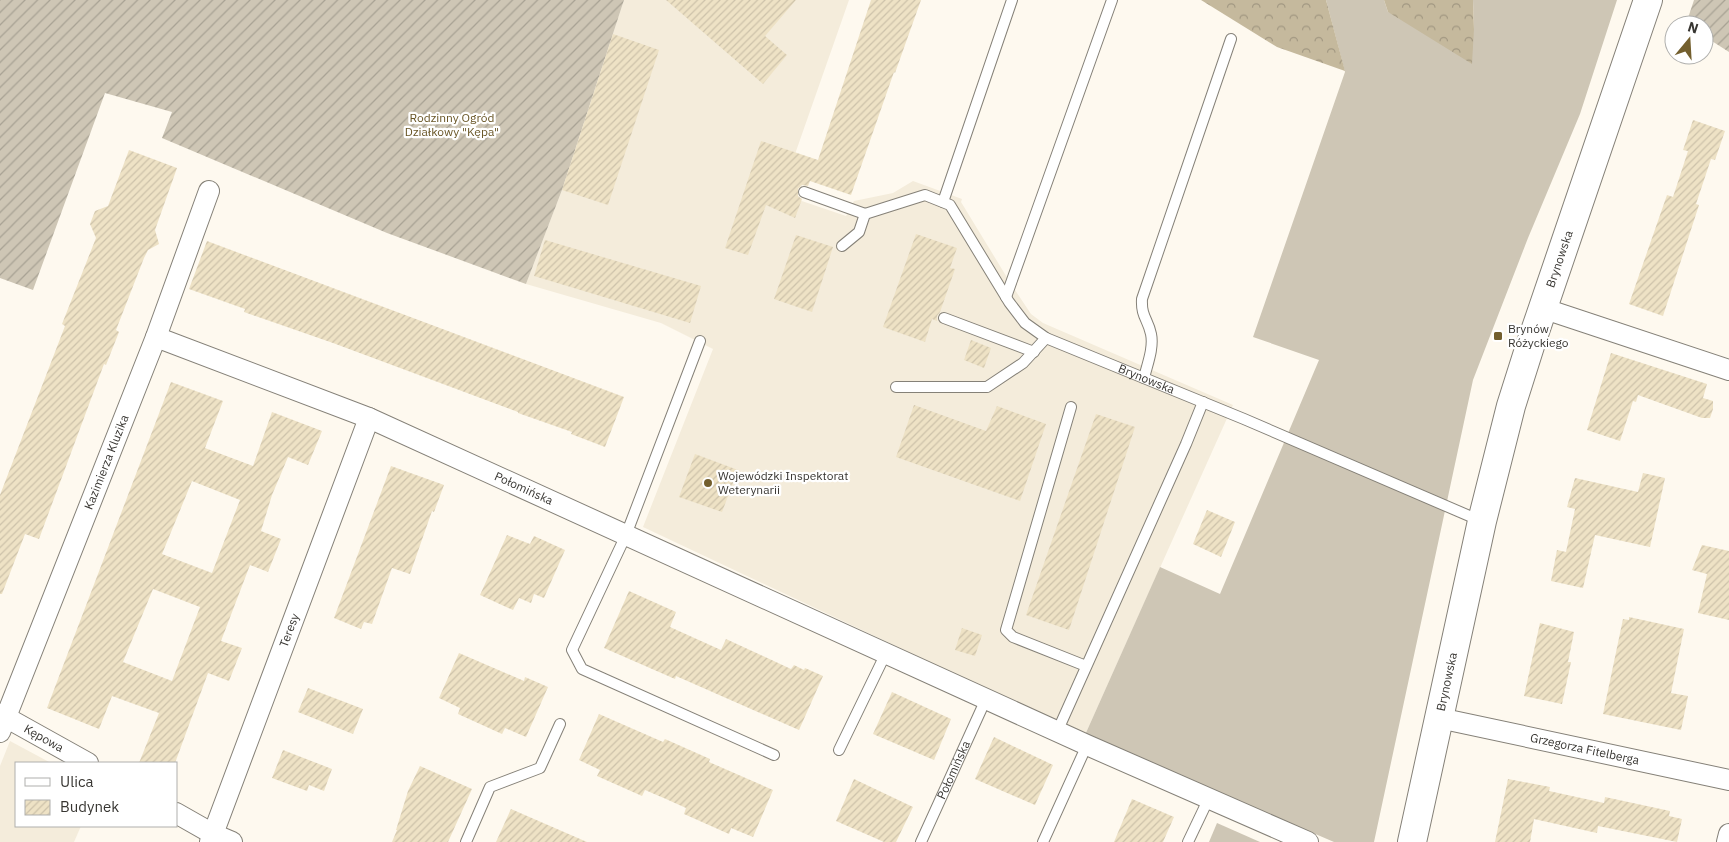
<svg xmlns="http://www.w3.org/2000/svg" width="1729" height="842" viewBox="0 0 1729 842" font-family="'IBM Plex Sans',sans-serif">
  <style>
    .built { fill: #f4ecdb }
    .grass { fill: #cec6b5 }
    .forest { fill: url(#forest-crowns) }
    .garden { fill: url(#garden-furrows) }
    .building { fill: url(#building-hatch); fill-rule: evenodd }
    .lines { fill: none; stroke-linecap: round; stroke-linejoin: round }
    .lane-casing { stroke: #858178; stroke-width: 12 }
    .street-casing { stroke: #858178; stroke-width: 22 }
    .secondary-casing { stroke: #858178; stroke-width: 30 }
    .lane { stroke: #fff; stroke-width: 10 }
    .street { stroke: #fff; stroke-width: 20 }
    .secondary { stroke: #fff; stroke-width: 28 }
    .poi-dot { fill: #735f2e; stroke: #fff; stroke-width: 2 }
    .labels { text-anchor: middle; stroke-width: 4.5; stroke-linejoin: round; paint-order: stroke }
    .park-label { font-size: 12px; fill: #685525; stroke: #fff }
    .street-label { font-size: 12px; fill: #383632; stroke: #fff }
    .poi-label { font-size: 12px; fill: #383632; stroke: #fff; text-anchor: start }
  </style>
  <defs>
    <pattern id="forest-crowns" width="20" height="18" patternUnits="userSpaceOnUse" patternTransform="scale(1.25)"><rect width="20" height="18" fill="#c5b99d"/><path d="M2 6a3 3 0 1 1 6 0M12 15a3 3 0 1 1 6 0" fill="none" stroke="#a19781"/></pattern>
    <pattern id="garden-furrows" width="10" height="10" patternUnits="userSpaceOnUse" patternTransform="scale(1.25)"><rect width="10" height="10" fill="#cec6b5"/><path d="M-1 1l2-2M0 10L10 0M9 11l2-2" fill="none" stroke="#a8a294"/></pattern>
    <pattern id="building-hatch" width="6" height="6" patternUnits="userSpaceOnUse" patternTransform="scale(1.25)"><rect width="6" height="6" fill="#eee2c5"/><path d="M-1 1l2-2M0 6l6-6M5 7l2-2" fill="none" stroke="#cdc2aa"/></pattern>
  </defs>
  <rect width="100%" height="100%" fill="#fef9ef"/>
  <g class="built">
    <polygon points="624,0 849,0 781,194 846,216 854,201 893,193 913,181 962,199 961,202 1011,284 1031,314 1043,323 1233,405 1085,735 643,527 713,349 661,323 526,284 562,190"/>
    <polygon points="10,741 51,763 16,763 16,826 81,826 74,842 0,842 0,766"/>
  </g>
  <g class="grass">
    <polygon points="1326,0 1384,0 1388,12 1474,29 1473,0 1617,0 1580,114 1528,238 1473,380 1374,842 1334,842 1085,735 1160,567 1220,594 1319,360 1253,337 1345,72"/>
    <polygon points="1217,823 1260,842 1209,842"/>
  </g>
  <g class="forest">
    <polygon points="1201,0 1326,0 1345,71 1277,47"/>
    <polygon points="1384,0 1473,0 1474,29 1472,64 1388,12"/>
  </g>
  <g class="garden">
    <polygon points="0,0 624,0 562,190 526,284 387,233 162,138 172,112 105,93 33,290 0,278"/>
    <polygon points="1694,0 1729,0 1729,52 1704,36 1704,25 1686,24"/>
  </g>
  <g class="building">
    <polygon points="666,0 796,0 765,36 787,55 763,84"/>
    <polygon points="871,0 921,0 895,73 894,72 851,195 810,181 808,186 802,185 798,189 798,196 802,199 795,218 766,205 748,255 725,248 761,141 818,160"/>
    <polygon points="613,34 659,50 608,205 562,190"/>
    <polygon points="1693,120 1725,131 1715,160 1711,159 1696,204 1699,205 1663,316 1629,304 1667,195 1673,197 1688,151 1683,150"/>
    <polygon points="129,150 177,168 155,230 159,244 148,250 144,258 116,330 119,332 106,365 104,364 39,539 25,534 2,594 0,594 0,495 65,326 62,324 96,238 90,224 95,211 108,206"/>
    <polygon points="916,234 957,248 950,268 955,269 940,312 937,316 937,321 932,319 925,342 883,327"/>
    <polygon points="796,235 833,247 812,312 774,299"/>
    <polygon points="545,240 701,286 690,323 534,276"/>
    <polygon points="207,241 624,397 605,447 571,434 572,432 518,413 518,412 333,343 244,312 245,309 189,289"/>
    <polygon points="971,340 991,348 984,368 964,360"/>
    <polygon points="1611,353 1707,384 1703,398 1713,401 1713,409 1710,418 1702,418 1638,395 1636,402 1633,401 1620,441 1587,430"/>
    <path d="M171 382 223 401 205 448 253 466 272 412 322 431 308 465 288 457 272 495 261 531 281 539 268 572 250 565 221 641 242 648 229 681 208 673 175 763H139L159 713 112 696 99 729 47 708ZM192 481 240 500 212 573 162 554ZM153 589 200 607 172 681 123 662Z"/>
    <polygon points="914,405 986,431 997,406 1046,424 1020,501 896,457"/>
    <polygon points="1096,414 1135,427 1069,630 1026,615"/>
    <polygon points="695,454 738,470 722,512 679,497"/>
    <polygon points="391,466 444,485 434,512 432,511 410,574 392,568 372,624 364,622 361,629 334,618"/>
    <polygon points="1643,473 1665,478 1650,547 1595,535 1583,588 1551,581 1557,550 1566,552 1575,509 1567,507 1575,478 1638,492"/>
    <polygon points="1207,510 1235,522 1221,557 1193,544"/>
    <polygon points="507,535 530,544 534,536 565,550 544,598 534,594 531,603 519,598 513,610 480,595"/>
    <polygon points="1702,545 1729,551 1729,620 1698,613 1707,574 1692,570"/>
    <polygon points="629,591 676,612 670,627 721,650 726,639 791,669 794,665 804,670 805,668 823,676 799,730 676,676 675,679 604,648"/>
    <polygon points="1629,617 1684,629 1671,693 1688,696 1681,730 1603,714 1623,619 1629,620"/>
    <polygon points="1540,623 1574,632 1568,662 1571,662 1562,704 1524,696"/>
    <polygon points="962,628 982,635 975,656 955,650"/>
    <polygon points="459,653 524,681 525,677 548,687 526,737 505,728 502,734 458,714 460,708 439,698"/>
    <polygon points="308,688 363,709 353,734 298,712"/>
    <polygon points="892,692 951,719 934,760 873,734"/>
    <polygon points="599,714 663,742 665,739 710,759 709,762 773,790 753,837 731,828 729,834 684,814 686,808 666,799 645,790 642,796 597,776 600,770 579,760"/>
    <polygon points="994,737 1053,765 1035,805 975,779"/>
    <polygon points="283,750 332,769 324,791 309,785 307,791 272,778"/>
    <polygon points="420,766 472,789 448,842 392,842 397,830 396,830 408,791"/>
    <polygon points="854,779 913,807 896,842 884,842 836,821"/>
    <polygon points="1508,779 1550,787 1549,791 1604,803 1605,797 1670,811 1669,816 1682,819 1677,842 1598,826 1597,833 1534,819 1530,842 1495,842"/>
    <polygon points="1132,799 1174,817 1163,842 1114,842"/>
    <polygon points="511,809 587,842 496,842"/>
  </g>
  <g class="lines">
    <g class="lane-casing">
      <g id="lane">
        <polyline points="804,192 865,214"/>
        <polyline points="943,202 1012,0"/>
        <path id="s1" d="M865 214 925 195 950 205 1009 302 1025 323 1046 338 1244 419 1481 521"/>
        <polyline points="842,246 859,232 865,214"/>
        <polyline points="1006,297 1112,0"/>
        <polyline points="944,318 1034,352"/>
        <polyline points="700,341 626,535 572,650 582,669 774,755"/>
        <path d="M1144 378C1147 365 1154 348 1151 334 1148 319 1141 317 1142 299L1231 39"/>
        <polyline points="896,387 987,387 1023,363 1046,338"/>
        <polyline points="1071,407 1006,630 1013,637 1086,666"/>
        <polyline points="1057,732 1186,444 1203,402"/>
        <polyline points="839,750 886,653"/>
        <polyline points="466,842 490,787 540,768 560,724"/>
        <path id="s2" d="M921 842 986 699"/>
        <polyline points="1043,842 1087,745"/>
        <polyline points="1188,842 1208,800"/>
      </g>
    </g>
    <g class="street-casing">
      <g id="street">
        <polyline points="1542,308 1729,370"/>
        <path id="s3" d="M156 337 369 418 1087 745 1308 842"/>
        <path id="s4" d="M0 714 88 763"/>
        <path id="s5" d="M1439 718 1729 780"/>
        <path id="s6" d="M0 732 156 337 209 191"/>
        <polyline points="176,813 213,834 232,842"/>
        <path id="s7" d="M210 842 369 418"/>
        <polyline points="1727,842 1729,834"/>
      </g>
    </g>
    <g class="secondary-casing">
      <g id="secondary">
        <path id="s8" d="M1412 842 1482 521 1511 406 1530 346 1648 0"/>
      </g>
    </g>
    <use href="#lane" class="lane"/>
    <use href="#street" class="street"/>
    <use href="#secondary" class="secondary"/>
  </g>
  <g class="poi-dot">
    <rect x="1493" y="331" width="10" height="10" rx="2.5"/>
    <circle cx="708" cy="483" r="5"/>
  </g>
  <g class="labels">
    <g class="park-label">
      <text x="452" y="122">Rodzinny Ogród<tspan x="452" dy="14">Działkowy "Kępa"</tspan></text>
    </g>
    <g class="street-label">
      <text dy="4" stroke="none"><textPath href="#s8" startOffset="602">Brynowska</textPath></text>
      <text dy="4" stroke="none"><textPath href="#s1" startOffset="364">Brynowska</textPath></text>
      <text dy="4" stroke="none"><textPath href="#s6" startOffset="290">Kazimierza Kluzika</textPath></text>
      <text dy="4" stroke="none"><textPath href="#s3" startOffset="398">Połomińska</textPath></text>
      <text dy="4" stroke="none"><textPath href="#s7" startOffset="226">Teresy</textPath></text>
      <text dy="4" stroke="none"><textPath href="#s8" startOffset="164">Brynowska</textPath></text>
      <text dy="4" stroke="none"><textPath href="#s4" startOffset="50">Kępowa</textPath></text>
      <text dy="4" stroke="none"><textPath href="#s5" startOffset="149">Grzegorza Fitelberga</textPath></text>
      <text dy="4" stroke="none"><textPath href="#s2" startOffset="79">Połomińska</textPath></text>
    </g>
    <g class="poi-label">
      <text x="1508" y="333">Brynów<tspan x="1508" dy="14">Różyckiego</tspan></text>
      <text x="718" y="480">Wojewódzki Inspektorat<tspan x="718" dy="14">Weterynarii</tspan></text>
    </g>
  </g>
  <rect x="15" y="762" width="162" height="65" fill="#ffffff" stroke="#afafad"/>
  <rect x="25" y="778" width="25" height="8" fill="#ffffff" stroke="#afafad"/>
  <text x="60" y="787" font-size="15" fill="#383632">Ulica</text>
  <rect x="25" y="800" width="25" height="15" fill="url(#building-hatch)" stroke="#afafad"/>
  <text x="60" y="812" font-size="15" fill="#383632">Budynek</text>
  <g transform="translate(1689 40) rotate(18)"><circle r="24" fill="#ffffff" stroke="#afafad"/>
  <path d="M0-4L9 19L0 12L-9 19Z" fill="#735f2e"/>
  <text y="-8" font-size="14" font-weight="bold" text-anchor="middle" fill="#383632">N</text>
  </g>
</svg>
